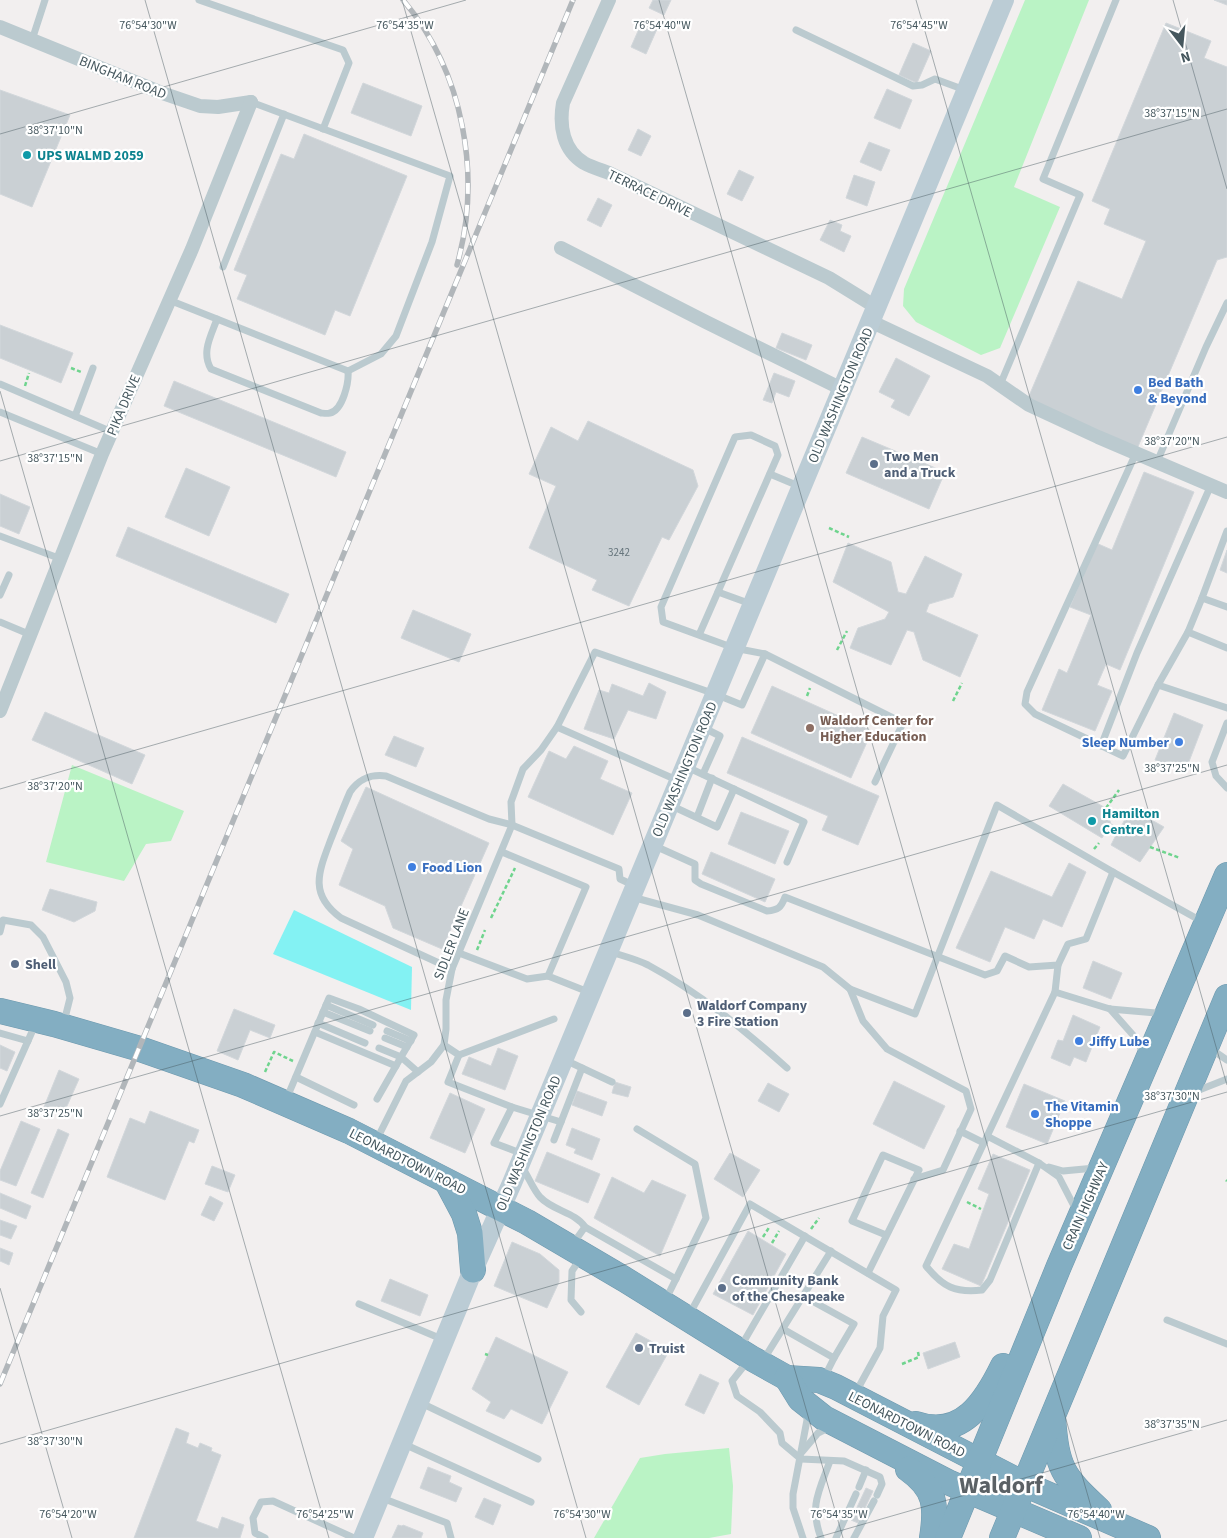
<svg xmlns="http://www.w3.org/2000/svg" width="1227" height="1538" viewBox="0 0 1227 1538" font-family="'Source Sans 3',sans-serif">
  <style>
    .green { fill: #baf3c5 }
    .water { fill: #83f2f3 }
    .building { fill: #cad0d4; stroke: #d2d7db }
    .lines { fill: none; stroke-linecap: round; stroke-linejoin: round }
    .highway-casing { stroke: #6e99ae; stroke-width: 26 }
    .path { stroke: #6fd48e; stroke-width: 2.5; stroke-dasharray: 4 2.5; stroke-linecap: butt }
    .lane { stroke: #bbcacf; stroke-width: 7 }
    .street { stroke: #bbcacf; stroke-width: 14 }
    .secondary { stroke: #bbccd5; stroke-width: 20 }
    .highway { stroke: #83aec2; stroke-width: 25 }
    .rail-casing { stroke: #b1b6ba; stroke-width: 5.5 }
    .rail { stroke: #fff; stroke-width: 4; stroke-dasharray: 11; stroke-linecap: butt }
    .ticks { fill: none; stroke: #45575e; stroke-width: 1; stroke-opacity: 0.45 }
    .culture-dot { fill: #0f9aa8; stroke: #fff; stroke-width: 2 }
    .shop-dot { fill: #3f7fe0; stroke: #fff; stroke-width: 2 }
    .service-dot { fill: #5c6f8a; stroke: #fff; stroke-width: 2 }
    .education-dot { fill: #8d6e63; stroke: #fff; stroke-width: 2 }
    .labels { text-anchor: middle; stroke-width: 4.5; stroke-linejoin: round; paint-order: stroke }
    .number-label { font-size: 11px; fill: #66757c }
    .street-label { font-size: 14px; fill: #45575e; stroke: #fff }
    .culture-label { font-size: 14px; font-weight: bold; fill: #0d838f; stroke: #fff; text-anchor: start }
    .shop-label { font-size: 14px; font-weight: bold; fill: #366cbe; stroke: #fff; text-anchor: start }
    .service-label { font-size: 14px; font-weight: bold; fill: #4e5e75; stroke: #fff; text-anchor: start }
    .education-label { font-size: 14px; font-weight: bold; fill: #785e54; stroke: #fff; text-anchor: start }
    .town-label { font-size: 24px; font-weight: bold; fill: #5b6165; stroke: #fff }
    .ticks-label { font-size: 12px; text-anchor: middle; fill: #45575e; stroke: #fff; stroke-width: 4.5; stroke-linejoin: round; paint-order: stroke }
  </style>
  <rect width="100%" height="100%" fill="#f2efef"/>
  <g class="green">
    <polygon points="1025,0 1089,0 1014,187 1060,207 1000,348 981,355 916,322 903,306 904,289"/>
    <polygon points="72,765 184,811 171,841 146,844 124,881 46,862"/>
    <polygon points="729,1448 733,1486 731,1534 709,1538 594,1538 640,1458 665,1454"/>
  </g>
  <polygon class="water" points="294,910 412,967 411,1010 273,954"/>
  <g class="building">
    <polygon points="653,0 671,0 664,15 649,8"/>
    <polygon points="1214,0 1227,0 1227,5"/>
    <polygon points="642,22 657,29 646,54 631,47"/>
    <polygon points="1166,23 1211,41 1204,58 1227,67 1227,257 1217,260 1137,449 1026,403 1078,281 1122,299 1146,241 1104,224 1110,209 1092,201"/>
    <polygon points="913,43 931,51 917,83 899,75"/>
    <polygon points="363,83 422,106 411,136 351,113"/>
    <polygon points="887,89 912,100 900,129 874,118"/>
    <polygon points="0,90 70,115 32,207 0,194"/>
    <polygon points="638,129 651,136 641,156 628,150"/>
    <polygon points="304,134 407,176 350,316 335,310 325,335 237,299 247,275 234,270 281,154 294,159"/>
    <polygon points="869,142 890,150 881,171 860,162"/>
    <polygon points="739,170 754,177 742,201 727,194"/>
    <polygon points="854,175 875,182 867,206 846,198"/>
    <polygon points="598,198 612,205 601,227 587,220"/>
    <polygon points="830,220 842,225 840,231 851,236 844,252 820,240"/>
    <polygon points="0,325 73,353 61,383 0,358"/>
    <polygon points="782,333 812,345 806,360 776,348"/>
    <polygon points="896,358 930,376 909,416 891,407 895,400 879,392"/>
    <polygon points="774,373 795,381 789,397 776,392 772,403 763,400"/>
    <polygon points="174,381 346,452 336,477 164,406"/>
    <polygon points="588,421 693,470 698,486 669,540 662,537 629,606 592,590 597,580 529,548 556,486 529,474 551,427 578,441"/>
    <polygon points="862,437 945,472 929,509 846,473"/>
    <polygon points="186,468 230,487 209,536 165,517"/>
    <polygon points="1144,472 1194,492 1120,670 1106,664 1097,685 1112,691 1095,731 1042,710 1059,669 1067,673 1091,615 1070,607 1096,543 1112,550"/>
    <polygon points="0,494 30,507 19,534 0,526"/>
    <polygon points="128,527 289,594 276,623 116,556"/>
    <polygon points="848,543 891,562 898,592 906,594 925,556 962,574 953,597 929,604 926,612 978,635 960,677 923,660 914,632 907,630 891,665 850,648 858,628 885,619 889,612 833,582"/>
    <polygon points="1227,550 1227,573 1220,570"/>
    <polygon points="413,610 471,634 459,662 401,638"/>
    <polygon points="649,683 666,692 656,719 628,710 614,739 584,729 599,690 609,693 612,684 643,696"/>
    <polygon points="772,686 872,731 851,778 751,733"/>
    <polygon points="45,712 145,755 132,784 32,740"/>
    <polygon points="1174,713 1203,725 1185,772 1155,760"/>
    <polygon points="394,736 424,748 416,767 385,755"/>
    <polygon points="742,737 879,796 858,845 822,830 828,816 727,773"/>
    <polygon points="574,746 608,761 600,779 632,793 613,835 528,797 549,751 566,759"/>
    <polygon points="1063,784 1111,811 1108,815 1111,824 1120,829 1125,819 1141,814 1164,827 1140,862 1111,845 1117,833 1109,827 1102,838 1049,806"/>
    <polygon points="366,787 489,843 442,949 393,928 385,906 339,885 353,849 341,841"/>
    <polygon points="741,812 789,831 775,864 728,844"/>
    <polygon points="711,852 775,879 765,902 702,874"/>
    <polygon points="1069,863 1086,872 1062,927 1043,919 1034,939 1005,927 990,962 956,948 991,871 1052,897"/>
    <polygon points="50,889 97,902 95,911 74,922 42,910"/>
    <polygon points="1093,961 1122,973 1111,999 1083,988"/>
    <polygon points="234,1009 275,1025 270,1038 250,1030 238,1060 217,1051"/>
    <polygon points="1073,1015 1100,1027 1086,1062 1074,1057 1070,1066 1051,1058 1058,1040 1063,1041"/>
    <polygon points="0,1045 15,1052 7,1071 0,1068"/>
    <polygon points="498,1048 518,1056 505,1090 462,1074 469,1057 491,1066"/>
    <polygon points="59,1070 79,1079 63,1115 44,1107"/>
    <polygon points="894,1081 945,1106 924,1149 873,1124"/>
    <polygon points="615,1082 631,1087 628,1097 612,1093"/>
    <polygon points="768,1083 789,1094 779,1112 758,1101"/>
    <polygon points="1024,1084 1065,1101 1047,1144 1006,1127"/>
    <polygon points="577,1091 607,1102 602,1116 572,1105"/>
    <polygon points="450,1093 485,1109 465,1153 430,1138"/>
    <polygon points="150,1111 199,1130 194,1143 189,1141 165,1200 107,1177 130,1118 145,1124"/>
    <polygon points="21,1121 40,1129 16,1186 0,1180 0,1171"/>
    <polygon points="572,1128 600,1139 592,1160 574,1153 576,1149 566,1145"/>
    <polygon points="58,1129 69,1134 43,1198 31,1193"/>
    <polygon points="547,1152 600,1174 588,1203 535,1181"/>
    <polygon points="730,1153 760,1170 743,1197 714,1179"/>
    <polygon points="993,1154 1030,1170 981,1286 942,1269 954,1244 969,1249 989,1194 978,1189"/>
    <polygon points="212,1166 235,1175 228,1192 205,1184"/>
    <polygon points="612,1177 644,1193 652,1180 686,1195 660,1256 594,1218"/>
    <polygon points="0,1193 31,1206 26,1219 0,1208"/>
    <polygon points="210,1196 223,1203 214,1221 201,1215"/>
    <polygon points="0,1220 17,1226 11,1239 0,1235"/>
    <polygon points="748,1231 786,1254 753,1315 713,1294"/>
    <polygon points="512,1242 540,1254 559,1270 559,1282 547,1308 494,1286"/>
    <polygon points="0,1248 13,1253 9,1265 0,1261"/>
    <polygon points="390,1279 428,1295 420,1316 381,1301"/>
    <polygon points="636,1333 669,1351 639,1405 606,1387"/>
    <polygon points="496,1337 568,1372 542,1424 511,1409 504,1419 486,1411 491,1402 472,1389"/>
    <polygon points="955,1342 960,1357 928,1369 923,1353"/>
    <polygon points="700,1374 719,1383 704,1414 685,1405"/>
    <polygon points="176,1428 189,1433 186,1443 198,1448 200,1443 212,1448 211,1451 221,1455 196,1521 218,1529 222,1517 244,1525 240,1538 134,1538"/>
    <polygon points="428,1467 451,1476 449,1482 462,1488 456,1502 420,1488"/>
    <polygon points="866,1488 873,1491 858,1523 851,1520"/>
    <polygon points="484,1498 501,1505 493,1525 475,1517"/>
    <polygon points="398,1525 402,1526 403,1525 423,1533 421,1538 392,1538"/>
  </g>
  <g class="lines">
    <g class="highway-casing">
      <g id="highway">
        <polyline points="0,1011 54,1024 140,1049 243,1085 349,1131 527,1222 624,1279 751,1358 787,1378 819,1380 836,1387 1024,1484 1148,1538"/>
        <polyline points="447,1182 464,1214 470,1233 473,1270"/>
        <polyline points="787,1378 800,1399 824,1418 950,1483 1079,1538"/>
        <path d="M1053 1418C1057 1468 1062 1476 1099 1510"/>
        <path d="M916 1424C962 1440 986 1401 1003 1366"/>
        <path d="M908 1469C936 1489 937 1506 932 1538"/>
        <polyline points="948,1538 1059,1266 1227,875"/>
        <polyline points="1002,1538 1227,997"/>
      </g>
    </g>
    <g class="path">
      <polyline points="71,368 81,372"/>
      <polyline points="25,386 29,373"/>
      <polyline points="829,528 849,537"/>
      <polyline points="837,650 847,631"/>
      <polyline points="807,696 810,688"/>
      <polyline points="953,701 962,683"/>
      <polyline points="1106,808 1119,790"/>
      <polyline points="1148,818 1152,810"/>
      <polyline points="1150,847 1180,858"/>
      <polyline points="1094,849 1099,843"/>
      <polyline points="491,918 515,868"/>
      <polyline points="477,950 485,930"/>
      <polyline points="265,1072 274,1052 293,1061"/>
      <polyline points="1226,1180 1227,1181"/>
      <polyline points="967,1202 981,1209"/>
      <polyline points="811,1229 819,1218"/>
      <polyline points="763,1237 770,1226"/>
      <polyline points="772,1243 779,1231"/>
      <polyline points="485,1354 488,1355"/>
      <polyline points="902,1364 919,1357 918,1352"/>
    </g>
    <g class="lane">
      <polyline points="199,0 343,50 349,63 323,129"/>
      <polyline points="796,30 913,86 922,85 935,79 965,90"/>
      <polyline points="32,40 45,0"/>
      <polyline points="223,267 284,114"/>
      <polyline points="169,300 348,371 381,354 396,336 432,242 450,176 251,102"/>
      <path d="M217 319C211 336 201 352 211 369L321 413C322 413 329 414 330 413 343 410 349 382 348 371"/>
      <polyline points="0,384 112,432"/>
      <polyline points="1000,385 1080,195 1043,179 1116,0"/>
      <polyline points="0,412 102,454"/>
      <polyline points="75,416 93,368"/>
      <polyline points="1136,453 1027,692 1025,704 1035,714 1123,756 1158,685 1188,632"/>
      <polyline points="1157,462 1206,347 1227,303"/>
      <polyline points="770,474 801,487"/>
      <polyline points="1227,531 1202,598 1227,607"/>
      <polyline points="0,536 61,559"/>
      <polyline points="718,592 751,604"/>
      <polyline points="0,595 9,575"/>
      <polyline points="1202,598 1188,632 1227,648"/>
      <polyline points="0,622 31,635"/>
      <polyline points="699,635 778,455 775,446 751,435 735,437 661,607 663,622 734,648 765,654 903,723 875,782"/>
      <polyline points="1158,685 1227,708"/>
      <polyline points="1227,723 1212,762 1216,776 1227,788"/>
      <polyline points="1101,746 1137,653 1211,485"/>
      <polyline points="687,767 804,822 787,862"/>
      <polyline points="703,774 720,736 704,728"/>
      <polyline points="679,781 557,727 595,652 715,694 742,705 765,654"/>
      <polyline points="672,806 717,827 734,789"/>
      <polyline points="697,817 712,778"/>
      <path d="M655 846 695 864V880L701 884 767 911C778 910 781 908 785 897L985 975 997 971 1005 956 1029 967 1058 965 1068 944 1086 939 1113 872 1203 922"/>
      <polyline points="502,852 586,887 548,976 591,993"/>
      <polyline points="632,897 698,915 823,967 850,989 863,1021 887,1049 966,1091 971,1109 943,1170 914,1179"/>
      <polyline points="0,932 3,920 31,925 43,937 66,982 70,998 64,1022"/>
      <path d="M611 952C623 956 636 959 648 965 700 993 743 1029 787 1068"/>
      <polyline points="459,953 527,979 548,976"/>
      <path d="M452 969 341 918C308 894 319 871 331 839 337 824 343 808 350 792 359 779 370 774 386 776L489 819 512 825 619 869 620 879 633 885"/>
      <polyline points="850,989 915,1014 997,805 1113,872"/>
      <polyline points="1055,992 1058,965"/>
      <polyline points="326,1005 373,1025"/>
      <polyline points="1110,1009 1133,1035 1143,1052"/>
      <polyline points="323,1012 370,1031"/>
      <polyline points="318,1023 365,1043"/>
      <polyline points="387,1031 411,1041"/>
      <polyline points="315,1032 396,1066"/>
      <polyline points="0,1033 28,1041"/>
      <polyline points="385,1038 407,1047"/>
      <polyline points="444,1045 459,1055 448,1082 512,1107"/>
      <polyline points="1211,1049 1227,1060"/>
      <polyline points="459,1055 554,1019"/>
      <polyline points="565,1060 612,1082"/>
      <polyline points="296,1077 354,1105"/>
      <polyline points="1194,1092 1227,1079"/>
      <polyline points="377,1099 401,1057 379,1048"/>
      <polyline points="286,1100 329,998 359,1009 414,1035 401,1057 418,1072"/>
      <polyline points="0,1104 35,1025"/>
      <polyline points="561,1122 582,1068"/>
      <polyline points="637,1129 695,1164 706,1218 666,1299"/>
      <polyline points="960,1131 984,1143"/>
      <polyline points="987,1136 1039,1163 1059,1177 1076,1210"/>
      <polyline points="376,1141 406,1081 431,1062 444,1045 446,1029 446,1000 452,969 512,825 511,802 523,769 541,750 557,727"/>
      <polyline points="523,1154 494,1143 512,1107 561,1122 554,1140"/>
      <path d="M1039 1163 990 1280 982 1290C955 1293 943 1287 926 1266L1055 992 1110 1009 1156 1013 1162 1011"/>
      <path d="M522 1167C528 1176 534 1191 540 1197 553 1211 575 1212 585 1227L676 1279"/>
      <polyline points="1049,1167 1063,1171 1095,1168"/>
      <polyline points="572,1245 585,1227"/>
      <polyline points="580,1259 572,1271 571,1300 581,1312"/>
      <polyline points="868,1273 919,1170 883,1155 852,1221 886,1235"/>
      <polyline points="359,1304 444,1340"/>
      <polyline points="689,1315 750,1204 896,1290 883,1316 880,1348 856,1392"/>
      <polyline points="1167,1320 1227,1344"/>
      <polyline points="783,1329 834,1358 854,1324 803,1296"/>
      <polyline points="740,1348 805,1236"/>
      <polyline points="764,1359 831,1251"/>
      <polyline points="747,1362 732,1381 737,1396 760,1412 780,1433 782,1443 801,1459 844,1461 880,1477 882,1484 877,1495"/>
      <polyline points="824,1378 834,1358"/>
      <polyline points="421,1403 538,1459"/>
      <polyline points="404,1444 531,1502"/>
      <polyline points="802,1452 818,1433 830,1427"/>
      <polyline points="859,1487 866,1470"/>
      <polyline points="382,1498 447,1523 451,1538"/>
      <polyline points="265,1538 255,1533 253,1518 261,1502 273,1501 354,1538"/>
      <polyline points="803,1538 793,1508 793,1494 807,1420 806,1411"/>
      <path d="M821 1538C809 1506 819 1491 830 1461"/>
      <polyline points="836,1538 856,1494"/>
      <polyline points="854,1538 874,1501"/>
    </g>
    <g class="street">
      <path d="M609 0 563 103C559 126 563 150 584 163 591 167 601 170 609 173L829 278 876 307"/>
      <polyline points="0,27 162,93 200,106 218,107 251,102"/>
      <polyline points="561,248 706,322 842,389"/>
      <polyline points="870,321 987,376 1029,405 1098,437 1227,492"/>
      <polyline points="0,711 102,454 192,249 251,102"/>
    </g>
    <polyline class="secondary" points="363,1538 473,1270 512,1183 1004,0"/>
    <use href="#highway" class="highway"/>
    <g class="rail-casing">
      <g id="rail">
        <path d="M403 0C464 72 482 176 457 265"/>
        <polyline points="0,1384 573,0"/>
      </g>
    </g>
    <use href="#rail" class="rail"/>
  </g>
  <path class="ticks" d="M145 0 586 1538M402 0 843 1538M659 0 1100 1538M916 0 1227 1085M1173 0 1227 189M0 134 466 0M0 391 329 1538M0 461 1227 109M0 789 1227 437M0 1116 1227 765M0 1288 72 1538M0 1444 1227 1092M815 1538 1227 1420"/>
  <g class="culture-dot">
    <circle cx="27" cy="155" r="5"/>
    <circle cx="1092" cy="821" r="5"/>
  </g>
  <g class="shop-dot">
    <circle cx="1138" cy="390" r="5"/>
    <circle cx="1179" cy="742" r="5"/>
    <circle cx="412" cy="867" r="5"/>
    <circle cx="1079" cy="1041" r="5"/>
    <circle cx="1035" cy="1114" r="5"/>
  </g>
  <g class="service-dot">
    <circle cx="874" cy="464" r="5"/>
    <circle cx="15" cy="964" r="5"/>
    <circle cx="687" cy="1013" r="5"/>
    <circle cx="722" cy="1288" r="5"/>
    <circle cx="639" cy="1348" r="5"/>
  </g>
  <circle class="education-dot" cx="810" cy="728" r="5"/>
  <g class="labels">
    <g class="number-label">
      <text x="619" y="556">3242</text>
    </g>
    <g class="street-label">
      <text transform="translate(123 77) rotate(22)" y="5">BINGHAM ROAD</text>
      <text transform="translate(650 193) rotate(26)" y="5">TERRACE DRIVE</text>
      <text transform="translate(840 395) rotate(-67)" y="5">OLD WASHINGTON ROAD</text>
      <text transform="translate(123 405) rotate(-67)" y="5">PIKA DRIVE</text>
      <text transform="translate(684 769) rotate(-67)" y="5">OLD WASHINGTON ROAD</text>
      <text transform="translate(451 944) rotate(-69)" y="5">SIDLER LANE</text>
      <text transform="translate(528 1143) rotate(-67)" y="5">OLD WASHINGTON ROAD</text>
      <text transform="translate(408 1161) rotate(27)" y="5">LEONARDTOWN ROAD</text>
      <text transform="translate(1085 1206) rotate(-66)" y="5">CRAIN HIGHWAY</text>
      <text transform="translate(907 1424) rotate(27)" y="5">LEONARDTOWN ROAD</text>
    </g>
    <g class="culture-label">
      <text x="37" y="160">UPS WALMD 2059</text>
      <text x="1102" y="818">Hamilton<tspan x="1102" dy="16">Centre I</tspan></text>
    </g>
    <g class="shop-label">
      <text x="1148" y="387">Bed Bath<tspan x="1148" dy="16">&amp; Beyond</tspan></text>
      <text x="1169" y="747" text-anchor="end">Sleep Number</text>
      <text x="422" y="872">Food Lion</text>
      <text x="1089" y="1046">Jiffy Lube</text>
      <text x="1045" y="1111">The Vitamin<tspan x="1045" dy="16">Shoppe</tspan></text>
    </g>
    <g class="service-label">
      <text x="884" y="461">Two Men<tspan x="884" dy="16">and a Truck</tspan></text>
      <text x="25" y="969">Shell</text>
      <text x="697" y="1010">Waldorf Company<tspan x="697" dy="16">3 Fire Station</tspan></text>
      <text x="732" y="1285">Community Bank<tspan x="732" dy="16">of the Chesapeake</tspan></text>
      <text x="649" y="1353">Truist</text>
    </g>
    <g class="education-label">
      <text x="820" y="725">Waldorf Center for<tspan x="820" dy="16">Higher Education</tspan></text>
    </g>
    <g class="town-label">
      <text x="1001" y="1493">Waldorf</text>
    </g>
  </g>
  <g class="ticks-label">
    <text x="148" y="29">76°54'30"W</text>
    <text x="405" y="29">76°54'35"W</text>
    <text x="662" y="29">76°54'40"W</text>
    <text x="919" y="29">76°54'45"W</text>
    <text x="1172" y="117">38°37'15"N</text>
    <text x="55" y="134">38°37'10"N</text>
    <text x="1172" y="445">38°37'20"N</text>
    <text x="55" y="462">38°37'15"N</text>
    <text x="1172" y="772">38°37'25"N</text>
    <text x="55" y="790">38°37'20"N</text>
    <text x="1172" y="1100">38°37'30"N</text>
    <text x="55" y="1117">38°37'25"N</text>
    <text x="1172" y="1428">38°37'35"N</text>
    <text x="55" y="1445">38°37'30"N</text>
    <text x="68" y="1518">76°54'20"W</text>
    <text x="325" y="1518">76°54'25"W</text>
    <text x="582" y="1518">76°54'30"W</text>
    <text x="839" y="1518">76°54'35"W</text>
    <text x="1096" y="1518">76°54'40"W</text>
  </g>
  <g transform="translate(1182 45) rotate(164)" stroke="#ffffff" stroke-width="4" paint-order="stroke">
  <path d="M0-4L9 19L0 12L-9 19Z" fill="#45575e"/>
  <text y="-8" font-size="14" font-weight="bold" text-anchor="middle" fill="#45575e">N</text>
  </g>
</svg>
